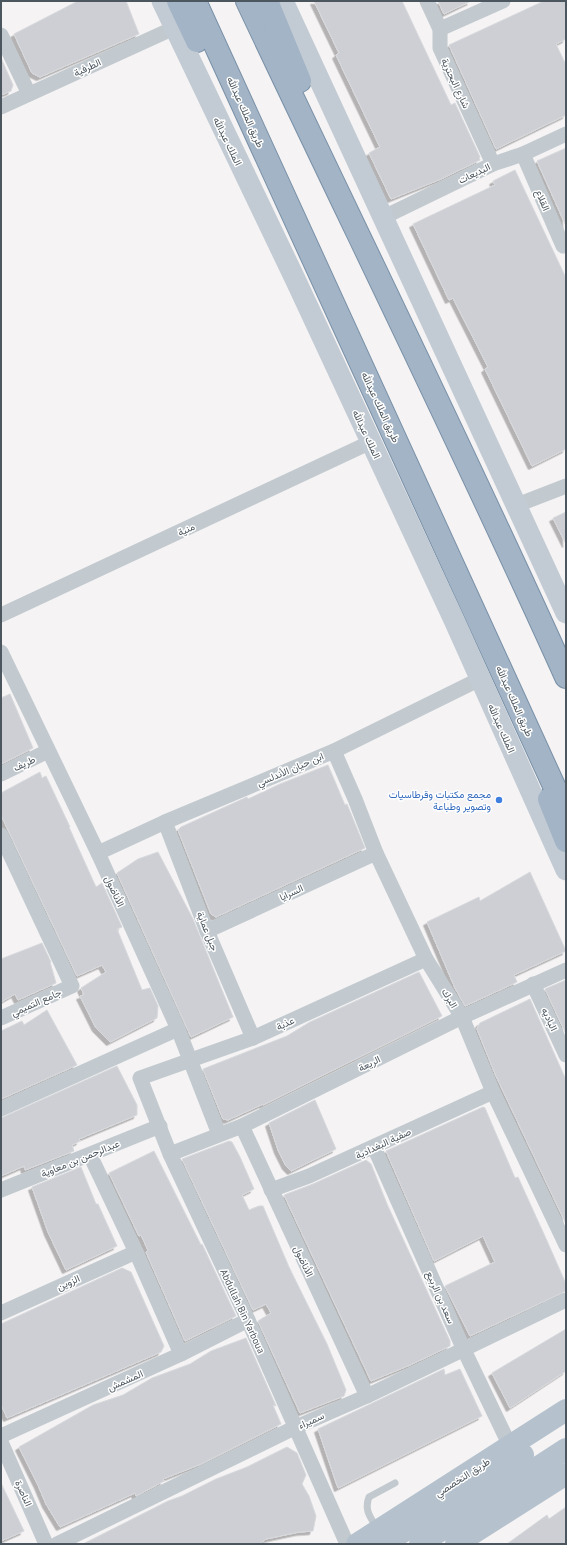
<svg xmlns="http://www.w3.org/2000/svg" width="567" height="1545" viewBox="0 0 567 1545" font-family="'PT Sans',Vazirmatn,sans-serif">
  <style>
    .building { fill: #cdcfd4; stroke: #d7d9dd; filter: url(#shadow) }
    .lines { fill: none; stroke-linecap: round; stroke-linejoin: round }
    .trunk-casing { stroke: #7a91a8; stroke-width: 24 }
    .service { stroke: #c2cad0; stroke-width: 7 }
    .minor { stroke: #c2cad0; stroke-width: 15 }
    .secondary { stroke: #c2cbd4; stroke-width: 21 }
    .primary { stroke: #b5c2ce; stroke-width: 22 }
    .trunk { stroke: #a2b4c6; stroke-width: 22 }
    .shop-dot { fill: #3f7fe0; stroke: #fff; stroke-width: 1.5 }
    .labels { text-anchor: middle; stroke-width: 3; stroke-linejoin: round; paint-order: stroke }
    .street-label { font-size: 10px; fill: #4c565f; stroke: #fff }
    .shop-label { font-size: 10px; fill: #366cbe; stroke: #fff; text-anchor: end }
  </style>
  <defs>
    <filter id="shadow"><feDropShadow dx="-3.5" dy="3.5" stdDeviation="0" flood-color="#0004"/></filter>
  </defs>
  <rect width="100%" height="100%" fill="#f5f3f3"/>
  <g class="building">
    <polygon points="78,1 126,1 139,34 40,77 32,73 14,34"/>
    <polygon points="314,1 402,1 451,105 455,103 480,157 479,158 480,160 441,179 391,199 369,153 380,147 336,55 339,53"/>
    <polygon points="438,1 471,1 444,14"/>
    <polygon points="544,1 566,1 566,39 556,44 566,65 566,115 496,149 449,45"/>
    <polygon points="1,58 13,85 11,91 1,95"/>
    <polygon points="566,148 566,226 537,161"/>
    <polygon points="515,170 566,278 566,449 532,466 485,369 488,367 453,298 449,300 413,224 495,185 493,181"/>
    <polygon points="566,512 566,544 553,518"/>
    <polygon points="10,694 33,748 1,764 1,698"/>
    <polygon points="328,765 345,805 347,804 365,848 216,917 211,914 178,830 181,827 247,797 248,799 280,784"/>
    <polygon points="40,772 42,778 46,776 70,827 69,827 77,845 96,887 102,883 122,927 117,929 142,990 150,988 158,1006 157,1018 110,1042 96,1028 80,996 84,995 81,988 106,972 102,965 77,976 1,815 1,793"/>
    <polygon points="158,852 193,919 233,1017 191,1037 117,873 138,859"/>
    <polygon points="530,872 566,951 514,975 517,982 465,1006 455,988 427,922 479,897 480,901"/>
    <polygon points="42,943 51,962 50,962 56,983 18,1000 15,994 1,1002 1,959"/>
    <polygon points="419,972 442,1016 263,1105 263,1104 228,1120 223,1119 203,1069 287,1036 310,1022"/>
    <polygon points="566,980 566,1034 545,989"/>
    <polygon points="530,999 566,1080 566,1224 496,1076 477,1029 480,1023"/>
    <polygon points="47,1010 77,1065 1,1099 1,1031 22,1021 24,1025"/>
    <polygon points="117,1066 137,1105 137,1115 79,1139 80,1141 72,1145 74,1151 25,1170 24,1166 1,1176 1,1118"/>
    <polygon points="315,1100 336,1149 291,1171 286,1166 278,1150 269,1123"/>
    <polygon points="483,1107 485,1108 515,1178 518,1177 548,1243 566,1284 566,1291 470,1336 445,1286 495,1262 483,1236 434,1261 386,1151"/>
    <polygon points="229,1141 232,1142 240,1157 254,1189 242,1195 249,1210 259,1206 263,1206 289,1267 327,1344 346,1390 344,1396 300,1413 258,1321 271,1313 266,1304 253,1310 182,1159"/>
    <polygon points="154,1151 201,1245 202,1244 236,1316 185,1341 146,1252 148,1250 141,1235 139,1236 109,1173"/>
    <polygon points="366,1160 371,1164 387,1204 450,1341 450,1346 410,1365 371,1381 284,1195 313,1184"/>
    <polygon points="81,1167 96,1204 98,1204 117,1246 66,1270 48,1232 32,1187"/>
    <polygon points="122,1268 131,1272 164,1346 161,1352 7,1418 1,1404 1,1324"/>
    <polygon points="566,1329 566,1371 510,1408 492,1373"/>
    <polygon points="246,1338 276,1406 273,1405 281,1424 201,1464 163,1479 164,1481 136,1496 135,1493 60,1527 46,1504 38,1485 19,1447 93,1405 123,1395 152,1378 190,1364 211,1351"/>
    <polygon points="444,1369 445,1375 460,1369 482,1416 338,1488 318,1429"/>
    <polygon points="287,1447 297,1453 306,1475 302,1484 309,1496 316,1516 313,1531 299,1532 266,1539 259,1544 83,1544 168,1501 182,1496 216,1479 247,1467"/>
    <polygon points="1,1483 24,1531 1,1541"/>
    <polygon points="566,1507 566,1544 507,1544 547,1515 549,1519"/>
  </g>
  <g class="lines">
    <g class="trunk-casing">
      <g id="trunk">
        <polyline points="178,1 197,41"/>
        <polyline points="195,1 566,812"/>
        <path d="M247 1C353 226 464 450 566 677"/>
        <polyline points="267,1 300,81"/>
        <polyline points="549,799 566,841"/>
      </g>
    </g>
    <path class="service" d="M377 1528C370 1517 364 1510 369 1497L395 1483"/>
    <g class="minor">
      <polyline points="427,1 440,29 440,48 493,164"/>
      <polyline points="440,29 503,1"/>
      <polyline points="1,35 29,94"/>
      <polyline points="1,107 174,28"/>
      <polyline points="523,154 563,246"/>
      <polyline points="384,217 493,164 523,154 566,134"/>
      <polyline points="517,505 566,486"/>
      <polyline points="1,615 371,442"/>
      <polyline points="1,652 98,853 178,1029 219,1134"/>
      <polyline points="334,751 355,799 376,853 426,959 462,1017 493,1092 566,1245"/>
      <polyline points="1,774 48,751"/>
      <polyline points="165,822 207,931 253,1038"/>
      <polyline points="1,835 72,986 1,1018"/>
      <polyline points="98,853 165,822 334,751 480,679"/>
      <polyline points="207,931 376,853"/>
      <polyline points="533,984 566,1055"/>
      <polyline points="1,1109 178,1029"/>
      <polyline points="242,1126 367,1396"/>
      <polyline points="374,1147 464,1350 510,1446"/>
      <polyline points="170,1154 242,1126 462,1017 566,970"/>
      <polyline points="90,1155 136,1252 181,1354"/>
      <polyline points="1,1190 160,1126"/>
      <polyline points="271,1190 309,1176 493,1092"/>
      <polyline points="1,1313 136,1252"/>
      <polyline points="1,1436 181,1354 248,1320"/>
      <polyline points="1,1442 46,1544"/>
      <polyline points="57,1544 296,1427 367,1396 566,1300"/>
      <polyline points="347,1544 248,1320 170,1154 140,1078 253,1038 426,959"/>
    </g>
    <g class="secondary">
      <polyline points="162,1 296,281 454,620 566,870"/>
      <polyline points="283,1 566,613"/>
    </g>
    <g class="primary">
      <polyline points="357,1544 566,1410"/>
      <polyline points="384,1544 523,1455"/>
      <polyline points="420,1544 566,1449"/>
      <polyline points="456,1544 566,1474"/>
    </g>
    <use href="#trunk" class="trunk"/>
  </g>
  <circle class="shop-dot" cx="499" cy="800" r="4"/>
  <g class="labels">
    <g class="street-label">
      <text transform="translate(87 67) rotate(-25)" y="4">الطرفية</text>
      <text transform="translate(456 83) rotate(65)" y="4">شارع البحترية</text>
      <text transform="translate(246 112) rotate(66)" y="4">طريق الملك عبدالله</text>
      <text transform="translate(228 141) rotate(64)" y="4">الملك عبدالله</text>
      <text transform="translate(474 173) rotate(-26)" y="4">البديعات</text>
      <text transform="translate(543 200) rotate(66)" y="4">القلاع</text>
      <text transform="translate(381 407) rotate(65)" y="4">طريق الملك عبدالله</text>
      <text transform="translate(367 434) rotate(65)" y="4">الملك عبدالله</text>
      <text transform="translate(186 529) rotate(-25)" y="4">منية</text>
      <text transform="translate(515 701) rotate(66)" y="4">طريق الملك عبدالله</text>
      <text transform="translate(502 728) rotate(66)" y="4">الملك عبدالله</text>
      <text transform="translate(24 763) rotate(-26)" y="4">طريف</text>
      <text transform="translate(290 769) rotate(-23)" y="4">ابن حيان الأندلسي</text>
      <text transform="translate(115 891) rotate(65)" y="4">الأناضول</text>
      <text transform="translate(291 892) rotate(-25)" y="4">السرايا</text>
      <text transform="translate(208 931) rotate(68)" y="4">جبل عماية</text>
      <text transform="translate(450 998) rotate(59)" y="4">البرك</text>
      <text transform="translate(36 1002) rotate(-24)" y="4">جامع التميمي</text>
      <text transform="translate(550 1019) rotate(65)" y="4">الباديه</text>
      <text transform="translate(285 1023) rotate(-25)" y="4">عذبة</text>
      <text transform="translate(369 1063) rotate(-26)" y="4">الريعة</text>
      <text transform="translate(383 1143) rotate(-25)" y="4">صفية البغدادية</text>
      <text transform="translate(80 1158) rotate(-22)" y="4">عبدالرحمن بن معاوية</text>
      <text transform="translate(304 1261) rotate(65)" y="4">الأناضول</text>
      <text transform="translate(68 1282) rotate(-24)" y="4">الزوين</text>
      <text transform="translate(441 1297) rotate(66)" y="4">سعد بن الربيع</text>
      <text transform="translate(243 1311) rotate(65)" y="4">Abdullah Bin Yarboua</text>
      <text transform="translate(125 1380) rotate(-24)" y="4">المشمش</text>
      <text transform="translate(311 1420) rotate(-24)" y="4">سميراء</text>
      <text transform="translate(462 1477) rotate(-33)" y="4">طريق التخصصي</text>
      <text transform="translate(24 1493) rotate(66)" y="4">الناصرة</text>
    </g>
    <g class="shop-label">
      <text x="491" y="798">مجمع مكتبات وقرطاسيات<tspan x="491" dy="12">وتصوير وطباعة</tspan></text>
    </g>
  </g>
  <rect width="567" height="1545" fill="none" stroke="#4c565f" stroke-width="4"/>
</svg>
